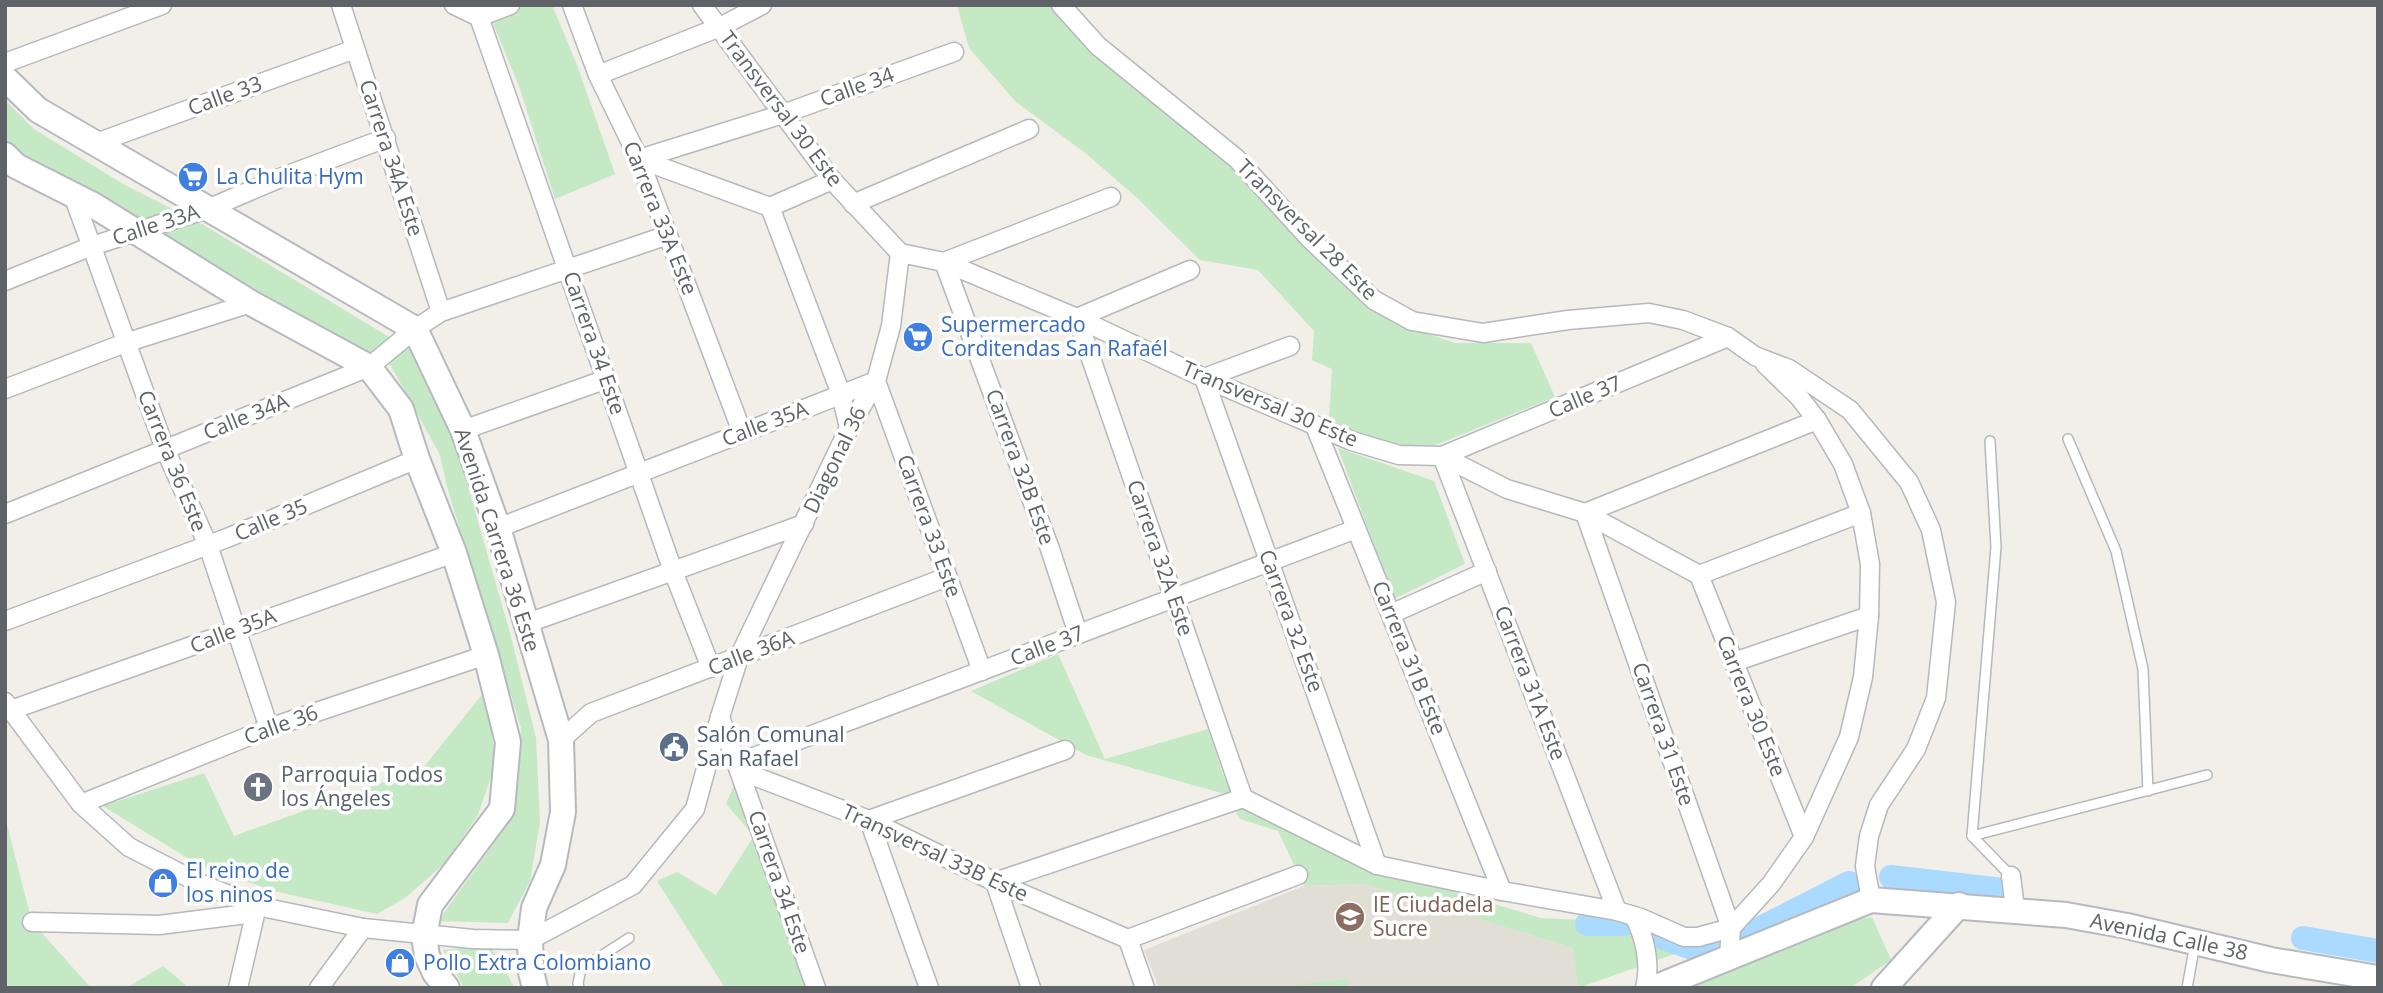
<svg xmlns="http://www.w3.org/2000/svg" width="2383" height="993" viewBox="0 0 2383 993" font-family="'Open Sans',sans-serif">
  <style>
    .education { fill: #e1ded6 }
    .green { fill: #c5e8c5 }
    .lines { fill: none; stroke-linecap: round; stroke-linejoin: round }
    .canal { stroke: #aadaff; stroke-width: 24 }
    .lane-casing { stroke: #b5b8bc; stroke-width: 12 }
    .street-casing { stroke: #b5b8bc; stroke-width: 21 }
    .secondary-casing { stroke: #b6babf; stroke-width: 28 }
    .lane { stroke: #fff; stroke-width: 9 }
    .street { stroke: #fff; stroke-width: 18 }
    .secondary { stroke: #fff; stroke-width: 24 }
    .labels { text-anchor: middle; stroke-width: 7; stroke-linejoin: round; paint-order: stroke }
    .street-label { font-size: 21px; fill: #5f6368; stroke: #fff }
    .shop-label { font-size: 21px; fill: #366cbe; stroke: #fff; text-anchor: start }
    .service-label { font-size: 21px; fill: #4e5e75; stroke: #fff; text-anchor: start }
    .worship-label { font-size: 21px; fill: #5b616d; stroke: #fff; text-anchor: start }
    .education-label { font-size: 21px; fill: #785e54; stroke: #fff; text-anchor: start }
  </style>
  <rect width="100%" height="100%" fill="#f1efe8"/>
  <polygon class="education" points="1366,884 1573,948 1578,988 1159,988 1144,950 1304,886"/>
  <g class="green">
    <polygon points="522,5 552,5 577,65 615,174 555,199 520,89 491,18"/>
    <polygon points="957,5 1056,5 1213,144 1283,218 1392,322 1455,343 1531,343 1555,397 1423,450 1385,448 1329,418 1332,369 1312,360 1314,331 1258,270 1200,260 1135,196 1084,152 1016,102 969,48"/>
    <polygon points="5,100 34,129 123,184 202,224 414,352 452,431 510,633 536,738 540,822 530,881 508,923 438,921 515,814 521,728 447,487 440,455 391,366 97,200 25,156 5,139"/>
    <polygon points="1338,448 1434,481 1465,564 1394,599"/>
    <polygon points="1058,654 1105,759 1208,729 1224,778 1294,831 1384,871 1541,918 1602,921 1680,952 1578,988 1573,948 1366,884 1304,886 1278,831 1240,819 1225,794 1086,755 971,691"/>
    <polygon points="485,691 496,762 478,815 445,863 405,898 377,914 274,891 197,864 103,806 204,773 234,836 423,768"/>
    <polygon points="736,780 808,988 725,988 657,881 677,872 716,895 754,836 726,804"/>
    <polygon points="5,817 32,922 91,988 5,988"/>
    <polygon points="1872,917 1891,960 1850,988 1688,988 1835,923"/>
    <polygon points="490,945 515,988 464,988 443,950"/>
    <polygon points="163,966 189,988 126,988"/>
    <polygon points="1347,979 1348,988 1295,988 1295,985"/>
  </g>
  <g class="lines">
    <g class="canal">
      <polyline points="1891,877 2003,890"/>
      <polyline points="1587,924 1624,924"/>
      <polyline points="1654,935 1698,950 1718,947"/>
      <polyline points="1747,935 1849,883"/>
      <polyline points="2303,938 2378,951"/>
    </g>
    <g class="lane-casing">
      <g id="lane">
        <polyline points="2068,439 2116,551 2143,669 2148,791"/>
        <polyline points="1990,441 1996,547 1972,836 2011,876"/>
        <polyline points="1972,836 2207,775"/>
        <polyline points="579,988 578,983 581,969 629,938"/>
        <polyline points="2187,988 2195,944"/>
      </g>
    </g>
    <g class="street-casing">
      <g id="street">
        <polyline points="341,5 441,312"/>
        <polyline points="454,5 479,17"/>
        <polyline points="572,5 598,75 639,159 742,432"/>
        <polyline points="702,5 832,180 900,253 944,262 1077,318 1204,378 1352,441 1399,455 1442,456 1507,489 1585,513 1699,575"/>
        <polyline points="1061,5 1098,46 1237,159 1309,238 1374,300 1412,321 1483,333 1568,320 1649,313 1683,320 1728,337 1755,356 1789,369 1850,410 1909,482 1931,530 1946,602 1936,698 1916,749 1879,805 1869,836 1865,866 1871,900"/>
        <polyline points="479,17 673,571 711,668"/>
        <polyline points="479,17 510,5"/>
        <polyline points="5,63 162,5"/>
        <polyline points="598,75 720,27 762,5"/>
        <polyline points="96,143 355,49"/>
        <polyline points="639,159 783,114 954,52"/>
        <polyline points="639,159 770,207"/>
        <polyline points="73,195 165,449 208,545 269,728"/>
        <polyline points="853,204 1029,129"/>
        <polyline points="770,207 841,394 849,428"/>
        <polyline points="770,207 832,180"/>
        <polyline points="1190,270 1077,318 1243,798"/>
        <polyline points="5,281 92,246 210,208 280,178 386,138"/>
        <polyline points="1290,346 1204,378 1377,865"/>
        <polyline points="5,389 125,343 251,303"/>
        <polyline points="1315,426 1502,891"/>
        <polyline points="463,430 607,379"/>
        <polyline points="1442,456 1617,911"/>
        <polyline points="1442,456 1728,337"/>
        <polyline points="5,514 369,367 415,329 441,312 668,235"/>
        <polyline points="498,528 876,381 982,671"/>
        <polyline points="1699,575 1804,837"/>
        <polyline points="1699,575 1861,513"/>
        <polyline points="1391,614 1487,571"/>
        <polyline points="5,621 227,538 417,459"/>
        <polyline points="525,624 804,524"/>
        <polyline points="1078,634 1050,549 944,262 1111,197"/>
        <polyline points="1734,662 1869,616"/>
        <polyline points="5,702 81,804 129,847 199,883 257,906 363,928 473,939 530,940 633,885 695,809 720,717"/>
        <path d="M11 710C159 659 306 604 454 553"/>
        <polyline points="561,740 591,713 947,577"/>
        <polyline points="738,763 1356,529"/>
        <polyline points="741,771 869,820 995,882 1128,939"/>
        <polyline points="1243,798 1377,865 1502,891 1617,911 1641,918 1684,937 1698,937 1731,928 1771,884 1804,837 1849,737 1863,677 1869,616 1870,564 1861,513 1843,464 1817,420 1799,397 1765,364"/>
        <polyline points="81,804 269,728 486,655"/>
        <polyline points="2011,876 2015,909"/>
        <path d="M1634 916C1645 937 1651 965 1645 988"/>
        <polyline points="32,922 159,925 255,913"/>
        <polyline points="1128,939 1298,875"/>
        <polyline points="1128,939 1145,988"/>
        <polyline points="1729,955 1731,928 1585,513 1817,420"/>
        <polyline points="238,988 257,906"/>
        <polyline points="319,988 363,928"/>
        <polyline points="816,988 720,717 739,657 849,428 876,381 891,326 900,253"/>
        <polyline points="929,988 869,820 1065,750"/>
        <polyline points="1031,988 995,882 1243,798"/>
      </g>
    </g>
    <g class="secondary-casing">
      <g id="secondary">
        <polyline points="5,78 38,110 415,329 463,430 498,528 561,740 563,812 553,865 534,908 530,940 531,972 535,988"/>
        <polyline points="5,155 16,166 93,205 251,303 369,367 401,409 417,459 454,553 486,655 508,742 502,809 430,905 424,936 427,956 435,973 447,988"/>
        <polyline points="1654,988 1871,900 2066,915 2127,926 2271,960 2378,978"/>
        <polyline points="1884,988 1959,905"/>
      </g>
    </g>
    <use href="#lane" class="lane"/>
    <use href="#street" class="street"/>
    <use href="#secondary" class="secondary"/>
  </g>
  <defs>
    <g id="supermarket-disc" transform="scale(1.575)"><circle r="9.5" fill="#3f7fe0" stroke="#fff"/><path d="M-6-5.5h2.5l.6 2H6L4.5 2H-2.5L-4.4-4H-6ZM-1.5 3.2a1.3 1.3 0 1 0 .1 0ZM3 3.2a1.3 1.3 0 1 0 .1 0Z" fill="#fff"/></g>
    <g id="civic-disc" transform="scale(1.575)"><circle r="9.5" fill="#5c6f8a" stroke="#fff"/><path d="M-.6-6.5H3V-4.5H.6V-3L4-1V1h2V6H-6V1h2V-1L-.6-3ZM-1.2 2.5V6h2.4V2.5Z" fill="#fff"/></g>
    <g id="church-disc" transform="scale(1.575)"><circle r="9.5" fill="#6b7280" stroke="#fff"/><path d="M-1.2-6h2.4v3.5h3.3v2.4h-3.3V6h-2.4V-.1h-3.3v-2.4h3.3Z" fill="#fff"/></g>
    <g id="shop-disc" transform="scale(1.575)"><circle r="9.5" fill="#3f7fe0" stroke="#fff"/><path d="M-5-2.5h2.3a2.7 3.5 0 0 1 5.4 0H5L5.5 6h-11ZM-1.5-2.5h3a1.5 2.3 0 0 0-3 0Z" fill="#fff"/></g>
    <g id="school-disc" transform="scale(1.575)"><circle r="9.5" fill="#8d6e63" stroke="#fff"/><path d="M0-5L7-2L0 1L-7-2ZM-4 1L0 2.5L4 1V4Q0 6-4 4Z" fill="#fff"/></g>
  </defs>
  <g fill-rule="evenodd">
    <use href="#supermarket-disc" x="193" y="177"/>
    <use href="#supermarket-disc" x="918" y="337"/>
    <use href="#civic-disc" x="674" y="747"/>
    <use href="#church-disc" x="258" y="787"/>
    <use href="#shop-disc" x="163" y="883"/>
    <use href="#school-disc" x="1350" y="917"/>
    <use href="#shop-disc" x="400" y="963"/>
  </g>
  <g class="labels">
    <g class="street-label">
      <text transform="translate(857 87) rotate(-20)" y="7">Calle 34</text>
      <text transform="translate(225 96) rotate(-20)" y="7">Calle 33</text>
      <text transform="translate(781 109) rotate(53)" y="7">Transversal 30 Este</text>
      <text transform="translate(391 158) rotate(72)" y="7">Carrera 34A Este</text>
      <text transform="translate(660 218) rotate(68)" y="7">Carrera 33A Este</text>
      <text transform="translate(156 225) rotate(-18)" y="7">Calle 33A</text>
      <text transform="translate(1307 230) rotate(45)" y="7">Transversal 28 Este</text>
      <text transform="translate(594 343) rotate(71)" y="7">Carrera 34 Este</text>
      <text transform="translate(1585 397) rotate(-23)" y="7">Calle 37</text>
      <text transform="translate(1270 404) rotate(23)" y="7">Transversal 30 Este</text>
      <text transform="translate(246 417) rotate(-22)" y="7">Calle 34A</text>
      <text transform="translate(765 424) rotate(-21)" y="7">Calle 35A</text>
      <text transform="translate(835 460) rotate(-64)" y="7">Diagonal 36</text>
      <text transform="translate(172 461) rotate(68)" y="7">Carrera 36 Este</text>
      <text transform="translate(1020 467) rotate(70)" y="7">Carrera 32B Este</text>
      <text transform="translate(271 520) rotate(-23)" y="7">Calle 35</text>
      <text transform="translate(929 526) rotate(70)" y="7">Carrera 33 Este</text>
      <text transform="translate(497 540) rotate(72)" y="7">Avenida Carrera 36 Este</text>
      <text transform="translate(1160 558) rotate(71)" y="7">Carrera 32A Este</text>
      <text transform="translate(1291 621) rotate(70)" y="7">Carrera 32 Este</text>
      <text transform="translate(233 631) rotate(-21)" y="7">Calle 35A</text>
      <text transform="translate(1047 646) rotate(-21)" y="7">Calle 37</text>
      <text transform="translate(751 653) rotate(-21)" y="7">Calle 36A</text>
      <text transform="translate(1409 658) rotate(68)" y="7">Carrera 31B Este</text>
      <text transform="translate(1530 683) rotate(69)" y="7">Carrera 31A Este</text>
      <text transform="translate(1751 706) rotate(68)" y="7">Carrera 30 Este</text>
      <text transform="translate(281 725) rotate(-20)" y="7">Calle 36</text>
      <text transform="translate(1663 734) rotate(71)" y="7">Carrera 31 Este</text>
      <text transform="translate(935 853) rotate(25)" y="7">Transversal 33B Este</text>
      <text transform="translate(779 882) rotate(71)" y="7">Carrera 34 Este</text>
      <text transform="translate(2169 937) rotate(12)" y="7">Avenida Calle 38</text>
    </g>
    <g class="shop-label">
      <text x="216" y="184">La Chulita Hym</text>
      <text x="941" y="332">Supermercado<tspan x="941" dy="24">Corditendas San Rafaél</tspan></text>
      <text x="186" y="878">El reino de<tspan x="186" dy="24">los ninos</tspan></text>
      <text x="423" y="970">Pollo Extra Colombiano</text>
    </g>
    <g class="service-label">
      <text x="697" y="742">Salón Comunal<tspan x="697" dy="24">San Rafael</tspan></text>
    </g>
    <g class="worship-label">
      <text x="281" y="782">Parroquia Todos<tspan x="281" dy="24">los Ángeles</tspan></text>
    </g>
    <g class="education-label">
      <text x="1373" y="912">IE Ciudadela<tspan x="1373" dy="24">Sucre</tspan></text>
    </g>
  </g>
  <rect width="2383" height="993" fill="none" stroke="#5f6368" stroke-width="14"/>
</svg>
